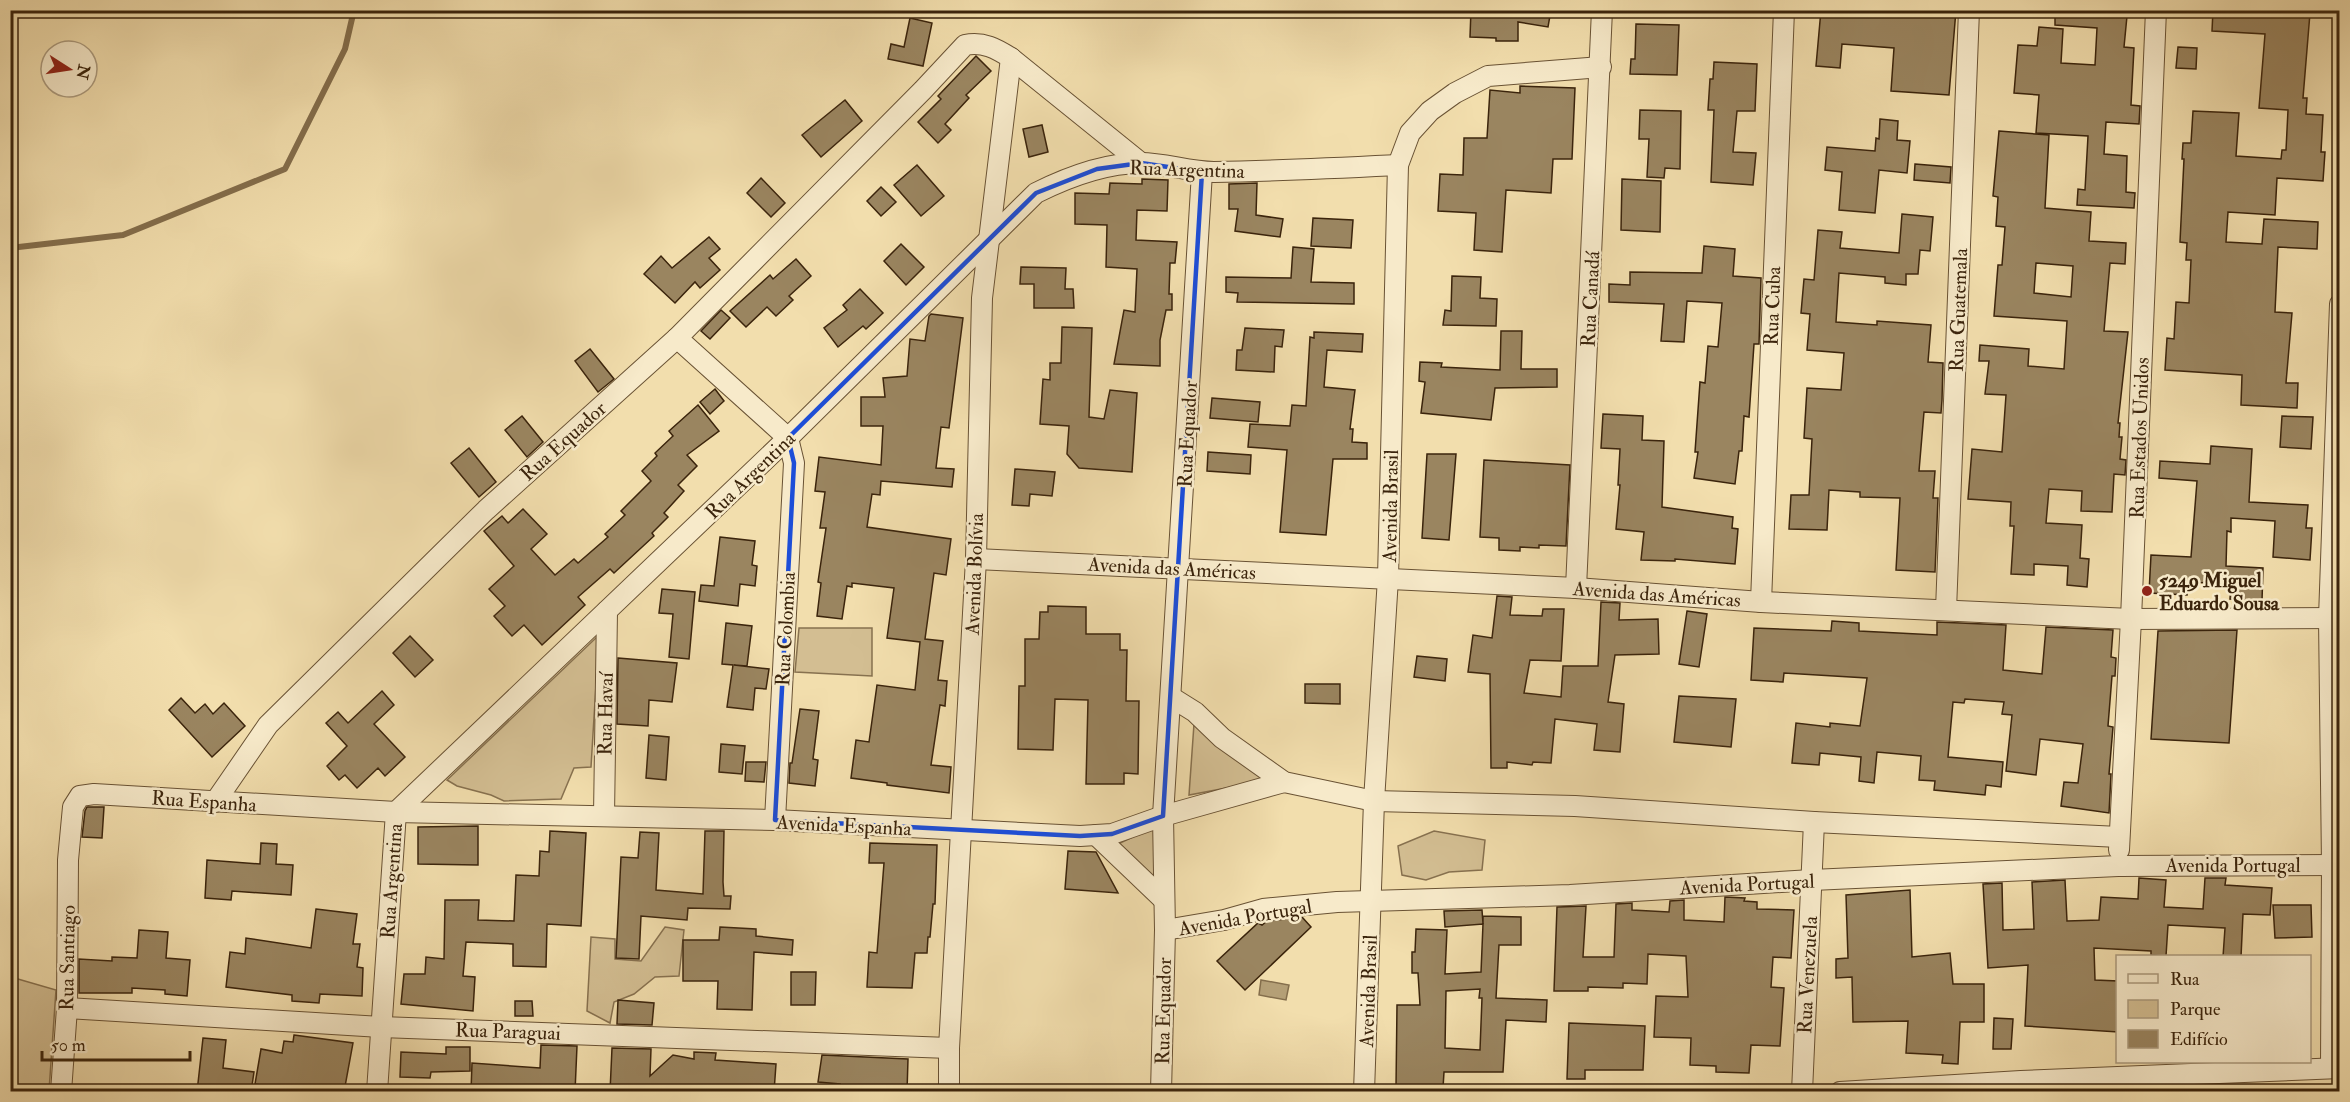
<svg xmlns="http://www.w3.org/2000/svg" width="2350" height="1102" viewBox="0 0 2350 1102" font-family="'IM FELL Double Pica',serif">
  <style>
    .green { fill: #d3be92; stroke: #87714f; stroke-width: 1.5 }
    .water { fill: #b49f76; stroke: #846e4c; stroke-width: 1.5 }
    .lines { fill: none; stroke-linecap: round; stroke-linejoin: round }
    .stream { stroke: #846e4c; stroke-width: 6 }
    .building { fill: #9a8560; stroke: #3b240c; stroke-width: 1.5; fill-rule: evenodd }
    .minor-casing { stroke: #695234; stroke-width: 22 }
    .minor { stroke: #f7eaca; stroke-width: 20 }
    .marked { fill: none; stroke: #1d4ed8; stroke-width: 4.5; stroke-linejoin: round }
    .poi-dot { fill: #8f2418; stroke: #f7eaca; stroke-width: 2 }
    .labels { text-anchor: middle; stroke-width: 5; stroke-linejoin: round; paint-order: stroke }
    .street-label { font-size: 20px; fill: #3b240c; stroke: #f7eaca }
    .poi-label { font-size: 20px; font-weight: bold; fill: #3b240c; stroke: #f7eaca; text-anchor: start }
  </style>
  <rect width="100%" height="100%" fill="#f2dead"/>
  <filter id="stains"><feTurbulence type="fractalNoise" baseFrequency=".00333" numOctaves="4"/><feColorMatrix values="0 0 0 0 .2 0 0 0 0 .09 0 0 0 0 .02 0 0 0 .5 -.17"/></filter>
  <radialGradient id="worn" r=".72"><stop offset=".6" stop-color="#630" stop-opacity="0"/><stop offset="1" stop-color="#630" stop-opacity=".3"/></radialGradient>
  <g class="green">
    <polygon points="799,628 872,628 872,676 795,672"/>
    <polygon points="599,635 591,767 574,768 561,799 504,801 491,795 457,786 447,780"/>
    <polygon points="1194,724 1269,780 1189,795"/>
    <polygon points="1158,825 1159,886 1118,844"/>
    <polygon points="1434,831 1485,840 1482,870 1449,872 1426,880 1402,875 1398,846"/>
    <polygon points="665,927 684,930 679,976 655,977 634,994 614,1002 610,1023 587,1011 591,937 615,939 615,959 641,961"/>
    <polygon points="11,977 56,990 49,1091 11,1091"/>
  </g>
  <polygon class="water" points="1261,980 1289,985 1286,1000 1259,995"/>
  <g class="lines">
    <polyline class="stream" points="10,248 123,235 285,169 345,49 354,10"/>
  </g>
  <g class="building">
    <polygon points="1471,10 1551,10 1548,27 1518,22 1518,41 1496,41 1496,38 1470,37"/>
    <polygon points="1821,10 1884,10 1938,16 1938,10 1956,10 1949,95 1891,91 1894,48 1842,44 1840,68 1816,66"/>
    <polygon points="2055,10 2122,10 2122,16 2127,16 2124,47 2134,48 2131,105 2140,106 2139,124 2106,122 2104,154 2127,156 2126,192 2135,193 2134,208 2077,205 2078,189 2085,190 2088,136 2036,133 2039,95 2014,93 2018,45 2037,46 2039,27 2063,29 2061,63 2095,65 2097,28 2055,25"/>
    <polygon points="2213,10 2310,13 2303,98 2307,98 2306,114 2323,115 2321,152 2325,152 2323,181 2277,178 2275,215 2228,212 2226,242 2262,244 2264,219 2318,222 2317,249 2278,247 2275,312 2292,313 2286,383 2298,383 2297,408 2241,405 2242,375 2165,370 2167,338 2174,339 2176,302 2189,303 2191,260 2186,260 2187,243 2180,242 2184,159 2182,159 2183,143 2191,143 2193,111 2239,113 2236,156 2281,159 2282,150 2286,150 2288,110 2259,108 2265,34 2212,31"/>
    <polygon points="910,18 932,23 923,66 888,59 891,44 904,47"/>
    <polygon points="1636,24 1679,25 1677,75 1630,74 1631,59 1635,59"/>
    <polygon points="2178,47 2197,48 2196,69 2176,68"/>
    <polygon points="976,56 991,71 966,95 969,98 945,124 951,130 938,143 918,122 941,99 938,96"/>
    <polygon points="1714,62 1757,64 1755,111 1737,111 1733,152 1756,153 1753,185 1711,182 1714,110 1708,110 1710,79 1713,79"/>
    <polygon points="1520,86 1575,88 1572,159 1553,159 1551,193 1506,190 1502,252 1474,250 1476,213 1438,211 1440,174 1463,175 1464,138 1487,138 1490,90 1520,93"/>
    <polygon points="845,100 862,121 821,157 802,135"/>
    <polygon points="1640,110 1681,111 1680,169 1665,168 1664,178 1647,177 1649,139 1639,139"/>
    <polygon points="1880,119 1898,121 1897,140 1910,141 1907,173 1879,170 1875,213 1839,210 1842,172 1825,170 1827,147 1875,151 1876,138 1879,139"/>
    <polygon points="1042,125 1048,152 1029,157 1023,129"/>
    <path d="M1999 131 2049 135 2045 208 2091 212 2089 241 2126 243 2125 264 2110 263 2104 331 2128 332 2118 423H2120L2119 437H2122L2120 459 2126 460 2125 475 2114 474 2112 512 2081 511 2082 491 2049 489 2046 523 2082 525 2080 558 2089 559 2087 587 2067 585 2068 566 2034 564V575L2011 574 2014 526H2010L2011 502 1968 499 1972 449 2002 452 2006 395 1985 394 1989 361H1979L1980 345 2029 349 2028 366 2064 369 2067 321 1994 316 1998 265H2002L2005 227 1996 226 1998 197 1993 196ZM2036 263 2073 266 2071 297 2034 293Z"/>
    <polygon points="1915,164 1951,167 1950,183 1914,180"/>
    <polygon points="917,165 944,196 921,216 894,185"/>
    <polygon points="761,178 785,203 771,217 747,193"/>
    <polygon points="1142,179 1168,180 1167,211 1137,210 1136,240 1177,242 1175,263 1170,263 1169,294 1172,294 1172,310 1166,310 1160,340 1160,366 1114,364 1124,310 1135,312 1137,269 1106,267 1107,225 1075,224 1075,193 1109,194 1110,183 1142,184"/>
    <polygon points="1622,179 1661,181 1660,232 1621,230"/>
    <polygon points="1257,183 1256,215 1283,219 1280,237 1235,231 1238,209 1229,209 1229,184"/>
    <polygon points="881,187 896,202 881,216 867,201"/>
    <polygon points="1902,214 1933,217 1930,251 1920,250 1918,274 1906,274 1906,285 1885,283 1885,277 1839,273 1836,322 1877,325 1877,321 1931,325 1928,362 1943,363 1942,400 1941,413 1924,412 1919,471 1935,471 1933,498 1938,498 1935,572 1896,570 1900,498 1860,497 1860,492 1829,490 1827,530 1789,529 1791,495 1809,495 1812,439 1804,438 1807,388 1841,390 1844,353 1807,350 1810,314 1801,313 1804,279 1814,280 1818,230 1842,232 1840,248 1899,253"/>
    <polygon points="1313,218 1353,220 1351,248 1311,246"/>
    <polygon points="709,237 720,249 709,258 720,270 700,288 695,282 675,303 644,274 661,256 672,268"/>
    <polygon points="901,244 924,267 906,285 884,261"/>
    <polygon points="1704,246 1735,249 1733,276 1761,278 1759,344 1754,344 1749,417 1744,416 1742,451 1739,451 1735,484 1694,478 1698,452 1695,452 1700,382 1705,383 1708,346 1718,347 1722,303 1687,301 1684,342 1661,341 1664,304 1609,302 1609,284 1630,285 1630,272 1702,273"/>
    <polygon points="1293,247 1314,249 1311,282 1354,283 1354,304 1237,302 1238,293 1226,292 1226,277 1291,278"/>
    <polygon points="796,259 811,276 789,296 793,300 776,316 767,307 746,327 730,311 770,275 773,279"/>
    <polygon points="1021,267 1066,268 1065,289 1073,289 1074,308 1034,308 1034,284 1020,284"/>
    <polygon points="1452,276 1481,277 1480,298 1497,299 1496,326 1443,325 1445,310 1451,311"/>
    <polygon points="860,289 883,313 866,329 863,326 838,347 824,328 847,310 843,305"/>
    <polygon points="721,310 730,318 710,339 701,331"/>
    <polygon points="931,314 963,318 949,428 941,427 936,468 954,469 952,487 881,481 880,495 872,494 867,527 951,539 946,575 934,573 925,639 943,641 938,680 947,681 945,706 940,705 931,765 951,767 949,793 887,785 887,783 851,778 856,740 869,742 877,685 915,690 920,642 887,638 894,588 852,583 852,587 847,586 842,619 817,616 821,583 818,582 826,528 820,528 825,492 815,491 819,457 881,465 883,426 861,426 861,397 885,397 883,378 907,376 910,339 925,341 929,316"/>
    <polygon points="1062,327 1092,328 1089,417 1104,419 1110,390 1137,393 1132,472 1079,468 1067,454 1069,426 1040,424 1043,379 1050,380 1050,363 1061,363"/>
    <polygon points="1245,328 1284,330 1282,347 1275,346 1274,372 1236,370 1237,350 1242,350"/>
    <polygon points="1501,331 1522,331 1521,369 1557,369 1557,387 1495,388 1491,420 1421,413 1425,382 1419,381 1420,362 1442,363 1441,367 1500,370"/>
    <polygon points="1314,332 1363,334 1362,352 1327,350 1324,387 1355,390 1350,429 1353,429 1352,442 1367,443 1367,459 1333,459 1326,535 1280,532 1287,450 1248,447 1250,424 1290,426 1292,405 1306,406 1310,337 1314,338"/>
    <polygon points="590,349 614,379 598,392 575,361"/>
    <polygon points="715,389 724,401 710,414 700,402"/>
    <polygon points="1212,398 1260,402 1258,422 1210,418"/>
    <polygon points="698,405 719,431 687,455 697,466 678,485 684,491 664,513 668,517 652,533 654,536 614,573 610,569 578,597 585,605 542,645 524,625 512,636 494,616 505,606 489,589 514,566 484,531 502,516 508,523 523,509 547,534 531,549 555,575 574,559 578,563 608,537 605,534 625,515 621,511 651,481 642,471 657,456 655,453 673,436 669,431"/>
    <polygon points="1603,414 1643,416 1642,440 1664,441 1662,507 1733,517 1732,528 1738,529 1735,564 1675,559 1675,561 1641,560 1644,532 1616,529 1620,485 1618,485 1620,449 1601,448"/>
    <polygon points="522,416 543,442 527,457 505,430"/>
    <polygon points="2282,416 2313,417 2311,449 2280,447"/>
    <polygon points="2211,446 2252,449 2249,502 2308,505 2306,528 2312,528 2310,560 2273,557 2275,521 2231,518 2231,532 2227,531 2226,566 2263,568 2262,601 2230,599 2231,584 2187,582 2187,595 2149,593 2151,555 2191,557 2197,481 2159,478 2160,461 2210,464"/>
    <polygon points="469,448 496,482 479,497 451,463"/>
    <polygon points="1208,452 1251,455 1250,474 1207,471"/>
    <polygon points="1427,454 1456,454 1449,540 1422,538"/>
    <polygon points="1484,460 1570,465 1566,546 1539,545 1539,548 1520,547 1520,551 1499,550 1499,538 1480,537"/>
    <polygon points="1015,469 1055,472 1052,496 1030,494 1029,506 1012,505"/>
    <polygon points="720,537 755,541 752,565 757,566 755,586 740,584 738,606 699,601 701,585 714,586"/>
    <polygon points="662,589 695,592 689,659 669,657 673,614 659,613"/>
    <polygon points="1497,596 1512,597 1510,615 1542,616 1543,609 1564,609 1561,661 1530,660 1524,693 1561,697 1563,666 1598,666 1601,602 1620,603 1619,620 1658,619 1659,654 1615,655 1608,702 1624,704 1620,752 1594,750 1597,724 1555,719 1551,763 1533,762 1532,765 1507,762 1507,768 1491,768 1490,674 1468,672 1473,635 1492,638"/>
    <polygon points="1048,606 1086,607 1086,634 1120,634 1120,650 1127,650 1126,701 1139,701 1138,774 1124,773 1124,784 1086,784 1088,700 1055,699 1053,750 1018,749 1019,686 1025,686 1025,639 1039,639 1040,612 1048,612"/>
    <polygon points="1687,611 1707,614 1699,667 1679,664"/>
    <polygon points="1832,621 1859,623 1859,631 1937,635 1937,622 2006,625 2003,670 2042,674 2046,627 2113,630 2111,657 2116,658 2115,676 2112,676 2108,726 2113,727 2109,774 2111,774 2109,813 2061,806 2064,782 2078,783 2083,744 2040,739 2036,775 2006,771 2012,715 2002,714 2004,702 1965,699 1964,703 1953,702 1948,757 2003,762 2001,787 1986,785 1985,795 1934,790 1935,781 1919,780 1921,756 1877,752 1874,783 1859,781 1861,757 1820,753 1819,765 1792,763 1796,723 1830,727 1830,723 1860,726 1867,678 1784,673 1783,682 1751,680 1754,628 1831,631"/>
    <polygon points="726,623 752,626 747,666 734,665 769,669 766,689 755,688 753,710 727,707 733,665 722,664"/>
    <polygon points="2237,630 2229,743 2151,739 2158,631"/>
    <polygon points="410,636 433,660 415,677 393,653"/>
    <polygon points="1417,656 1447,659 1445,681 1414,677"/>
    <polygon points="618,658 677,663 672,702 649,700 648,726 617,724"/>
    <polygon points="1305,684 1340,684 1340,704 1305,703"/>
    <polygon points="382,691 394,705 374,724 405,757 385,776 378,768 357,788 345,775 339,780 327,766 347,746 326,723 338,712 348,723"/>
    <polygon points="1679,696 1736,699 1731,747 1674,742"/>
    <polygon points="181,698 195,713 205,704 213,714 224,703 245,726 212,757 169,710"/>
    <polygon points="800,709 819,711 813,759 818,760 815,786 789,783 790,763 792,763"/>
    <polygon points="649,735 669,737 666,780 646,778"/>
    <polygon points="721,744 745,746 742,774 719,772"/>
    <polygon points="746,762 766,762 764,782 745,781"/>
    <polygon points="87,807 104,807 102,838 82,837 85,811"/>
    <polygon points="478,826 478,865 418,864 418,827"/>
    <polygon points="550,831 586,833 581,926 547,924 546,967 513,966 513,944 466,942 463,976 475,977 473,1011 401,1004 404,974 425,974 426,957 444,959 445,900 479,900 478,920 514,921 516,875 539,876 540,851 549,852"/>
    <polygon points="705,831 724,831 723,882 724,896 731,896 730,909 688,908 687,920 641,916 639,959 616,958 621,857 638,858 640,832 659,833 656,890 703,894"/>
    <polygon points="261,843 277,844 276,864 293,865 291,895 232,891 231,900 205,898 207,860 260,864"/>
    <polygon points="870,843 937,845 935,904 933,904 930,937 928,937 927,953 915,953 912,988 867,987 869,952 877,953 884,863 869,863"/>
    <polygon points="1068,851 1096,852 1118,893 1065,889"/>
    <polygon points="2139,878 2166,880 2164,907 2203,909 2205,878 2226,878 2225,885 2272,888 2270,915 2243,914 2241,957 2223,957 2225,928 2168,925 2166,956 2151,955 2151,951 2094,948 2095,980 2118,981 2118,1032 2025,1026 2028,965 1988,968 1983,884 2002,883 2003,930 2034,929 2032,882 2065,880 2067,921 2099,920 2101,897 2138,899"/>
    <polygon points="1910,890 1912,957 1950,953 1953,984 1984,984 1984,1022 1960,1022 1958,1064 1942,1063 1943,1055 1906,1053 1908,1021 1853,1022 1852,977 1836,978 1836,959 1848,958 1846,895"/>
    <polygon points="1725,897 1745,898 1744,901 1757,902 1757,909 1794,910 1791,958 1773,957 1771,987 1784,988 1780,1046 1751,1045 1749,1073 1716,1072 1716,1066 1690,1065 1691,1038 1654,1037 1656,996 1688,997 1686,956 1648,954 1647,984 1623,983 1623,988 1588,987 1588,991 1554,991 1557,907 1586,906 1583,957 1614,957 1616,904 1632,903 1632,910 1669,912 1670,901 1684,900 1684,920 1724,922"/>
    <polygon points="2273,905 2311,905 2312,937 2275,938"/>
    <polygon points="316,909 357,914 353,944 360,944 357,967 363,968 362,996 320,994 319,1003 292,1001 292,995 226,987 230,952 245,954 246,938 311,948"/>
    <path d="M1482 910 1483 924V916L1521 917V945H1499L1496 998 1547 1000 1546 1022 1506 1020 1503 1072H1444L1443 1088 1396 1087 1397 1005H1420L1418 973H1412V952H1415L1416 929 1447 930 1445 974 1481 972 1483 924 1445 927 1444 911ZM1480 989 1479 998H1482L1480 1050 1445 1048 1446 991Z"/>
    <polygon points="1302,917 1311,927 1245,990 1217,961 1258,923 1262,925 1267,921"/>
    <polygon points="720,927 756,929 756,936 793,940 792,955 754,952 752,1010 717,1009 718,981 683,981 683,940 719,940"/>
    <polygon points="139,930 168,932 166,958 190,960 187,996 165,994 165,990 132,988 132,993 79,993 79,959 112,961 112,957 137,958"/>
    <polygon points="791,972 816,972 815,1005 791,1005"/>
    <polygon points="618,1000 654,1003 652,1025 617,1024"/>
    <polygon points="515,1001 532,1001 533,1016 515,1016"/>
    <polygon points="1994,1018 2013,1019 2011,1049 1993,1049"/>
    <polygon points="1569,1023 1645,1026 1643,1070 1585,1070 1585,1079 1567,1079"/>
    <polygon points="294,1035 353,1043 344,1092 287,1092 288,1089 255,1084 261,1049 282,1053 284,1041 293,1042"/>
    <polygon points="203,1038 226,1040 223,1068 254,1072 251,1092 197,1092"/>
    <polygon points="541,1045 577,1046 575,1092 471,1092 472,1063 540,1068"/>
    <polygon points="446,1047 470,1047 470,1071 431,1072 430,1078 400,1077 401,1052 446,1054"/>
    <polygon points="612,1048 651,1049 650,1076 673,1055 694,1059 694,1052 716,1053 715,1060 776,1064 774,1092 610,1092"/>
    <polygon points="822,1055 908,1059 907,1092 839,1092 840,1084 818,1082"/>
  </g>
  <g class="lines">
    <g class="minor-casing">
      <g id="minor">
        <polyline points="677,338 788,438 794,463 775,820"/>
        <polyline points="976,559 1576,588 1761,602 2131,619 2340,618"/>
        <polyline points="1576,588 1602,10"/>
        <polyline points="1761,602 1784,10"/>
        <polyline points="1946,610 1969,10"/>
        <polyline points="1171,697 1195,712 1222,738 1284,782 1374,801 1575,806 1814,822 2119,837"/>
        <path d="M215 802 268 725 486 510 677 338 923 90 965 45C983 41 997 49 1011 58L1141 163"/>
        <polyline points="604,816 607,611"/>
        <polyline points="1096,835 1164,900"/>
        <polyline points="2119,850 2131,619 2156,10"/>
        <polyline points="1165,930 1224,920 1263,909 1337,902 1570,895 1812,880 2118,866 2332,865"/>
        <polyline points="67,1008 381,1027 949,1048"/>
        <polyline points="2331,1068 2332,865 2329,618 2340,304"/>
        <polyline points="61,1092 67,1008 68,860 73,807 80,796 94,794 396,812 775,820 1080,836 1112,834 1163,816 1284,782"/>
        <path d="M377 1092 396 812 788 438 1036 193C1068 177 1104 163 1141 163 1165 163 1189 172 1214 172 1275 171 1336 168 1398 165"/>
        <polyline points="949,1092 949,1048 976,559 982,298 1011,58"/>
        <polyline points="1161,1092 1165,930 1163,816 1202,172"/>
        <polyline points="1364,1092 1374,801 1388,578 1398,165 1410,133 1430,111 1455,93 1488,76 1601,67"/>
        <polyline points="1802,1092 1814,822"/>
        <polyline points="1840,1092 2021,1081 2340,1068"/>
      </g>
    </g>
    <use href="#minor" class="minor"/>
  </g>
  <path class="marked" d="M1141 163 1202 172 1163 816 1112 834 1080 836 775 820 794 463 788 438 1036 193 1097 169Z"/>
  <circle class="poi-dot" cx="2147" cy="591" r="6"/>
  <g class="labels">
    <g class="street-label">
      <text transform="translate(1187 169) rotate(2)" y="7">Rua Argentina</text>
      <text transform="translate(1590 299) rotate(-87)" y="7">Rua Canadá</text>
      <text transform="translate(1772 306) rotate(-88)" y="7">Rua Cuba</text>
      <text transform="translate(1958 310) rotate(-88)" y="7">Rua Guatemala</text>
      <text transform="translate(1187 434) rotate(-87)" y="7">Rua Equador</text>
      <text transform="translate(2139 438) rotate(-88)" y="7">Rua Estados Unidos</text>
      <text transform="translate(563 441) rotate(-42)" y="7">Rua Equador</text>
      <text transform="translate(750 475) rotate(-44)" y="7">Rua Argentina</text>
      <text transform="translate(1390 506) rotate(-89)" y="7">Avenida Brasil</text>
      <text transform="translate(1172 568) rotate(3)" y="7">Avenida das Américas</text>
      <text transform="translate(974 574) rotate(-88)" y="7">Avenida Bolívia</text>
      <text transform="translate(1657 594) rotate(4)" y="7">Avenida das Américas</text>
      <text transform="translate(785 629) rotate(-87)" y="7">Rua Colombia</text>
      <text transform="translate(605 714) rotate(-89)" y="7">Rua Havaí</text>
      <text transform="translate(204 801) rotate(4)" y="7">Rua Espanha</text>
      <text transform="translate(844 825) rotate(3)" y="7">Avenida Espanha</text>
      <text x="2233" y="872">Avenida Portugal</text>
      <text transform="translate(391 881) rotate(-86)" y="7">Rua Argentina</text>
      <text transform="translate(1747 884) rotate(-3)" y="7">Avenida Portugal</text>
      <text transform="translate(1245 917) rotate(-10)" y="7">Avenida Portugal</text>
      <text transform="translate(67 958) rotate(-89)" y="7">Rua Santiago</text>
      <text transform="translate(1807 975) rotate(-87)" y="7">Rua Venezuela</text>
      <text transform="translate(1368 991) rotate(-88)" y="7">Avenida Brasil</text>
      <text transform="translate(1163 1011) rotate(-89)" y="7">Rua Equador</text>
      <text transform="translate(508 1031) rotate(2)" y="7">Rua Paraguai</text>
    </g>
    <g class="poi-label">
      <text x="2159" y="587">5249 Miguel<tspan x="2159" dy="23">Eduardo Sousa</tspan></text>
    </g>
  </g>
  <rect width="2350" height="1102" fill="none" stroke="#f2dead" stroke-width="36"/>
  <rect x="12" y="12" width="2326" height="1078" fill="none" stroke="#3b240c" stroke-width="3"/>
  <rect x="18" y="18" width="2314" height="1066" fill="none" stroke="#3b240c" stroke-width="1.5"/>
  <rect x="2116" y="955" width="195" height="108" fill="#f7eaca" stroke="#ac9b7e" stroke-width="1.5"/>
  <rect x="2128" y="974" width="30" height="9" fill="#f7eaca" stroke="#ac9b7e" stroke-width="1.5"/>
  <text x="2170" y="985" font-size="18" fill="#3b240c">Rua</text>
  <rect x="2128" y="1000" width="30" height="18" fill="#d3be92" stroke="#ac9b7e" stroke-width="1.5"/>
  <text x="2170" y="1015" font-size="18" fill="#3b240c">Parque</text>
  <rect x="2128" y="1030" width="30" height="18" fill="#9a8560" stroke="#ac9b7e" stroke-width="1.5"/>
  <text x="2170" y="1045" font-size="18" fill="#3b240c">Edifício</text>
  <g transform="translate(69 69) rotate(102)"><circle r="28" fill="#f7eaca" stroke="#ac9b7e" stroke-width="1.5"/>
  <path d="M0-4.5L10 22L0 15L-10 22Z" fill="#8f2418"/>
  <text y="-9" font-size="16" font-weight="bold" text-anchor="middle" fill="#3b240c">N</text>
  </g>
  <path d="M42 1051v9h148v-9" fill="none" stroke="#3b240c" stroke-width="3"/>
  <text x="51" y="1051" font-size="18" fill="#3b240c" stroke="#f7eaca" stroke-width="4.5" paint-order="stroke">50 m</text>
  <rect width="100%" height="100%" filter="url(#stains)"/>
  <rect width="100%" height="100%" fill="url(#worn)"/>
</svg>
